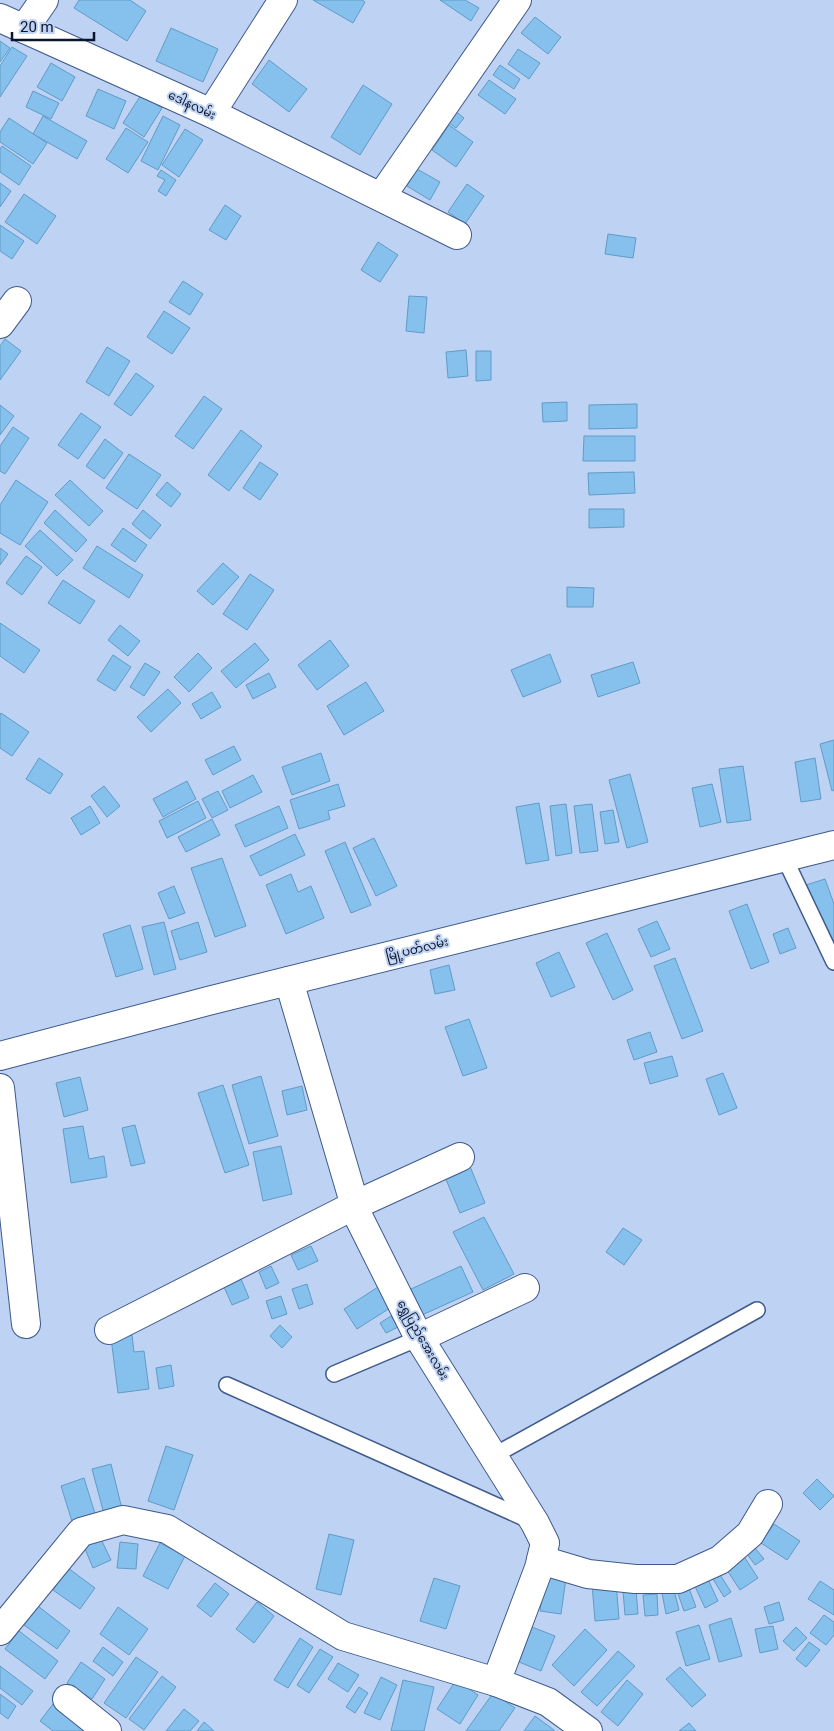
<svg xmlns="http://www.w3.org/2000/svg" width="834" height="1731" viewBox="0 0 834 1731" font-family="Roboto,'Noto Sans Myanmar',sans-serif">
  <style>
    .building { fill: #86c0ed; stroke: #619bc6 }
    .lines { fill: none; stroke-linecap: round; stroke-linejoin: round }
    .service-casing { stroke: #3f5a8c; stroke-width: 18 }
    .minor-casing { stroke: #3f5a8c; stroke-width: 30 }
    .secondary-casing { stroke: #3f5a8c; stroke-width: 30 }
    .service { stroke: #fff; stroke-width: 15 }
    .minor { stroke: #fff; stroke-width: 28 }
    .secondary { stroke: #fff; stroke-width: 28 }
    .labels { text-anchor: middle; stroke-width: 4; stroke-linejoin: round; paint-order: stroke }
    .street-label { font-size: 12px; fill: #0b162a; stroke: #bed2f4 }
  </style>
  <rect width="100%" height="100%" fill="#bed2f4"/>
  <g class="building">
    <polygon points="79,0 130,0 146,11 127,41 74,8"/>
    <polygon points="313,0 362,0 365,2 353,23"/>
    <polygon points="440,0 465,0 479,8 471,21"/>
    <polygon points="535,17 561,37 548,54 521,33"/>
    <polygon points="171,28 218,49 203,82 156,61"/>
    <polygon points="0,41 10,48 0,62"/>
    <polygon points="12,47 27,56 0,97 0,66"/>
    <polygon points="518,49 540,63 529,79 508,64"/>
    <polygon points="269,60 307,89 289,112 252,84"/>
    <polygon points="51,63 75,77 62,101 37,87"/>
    <polygon points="500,65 520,79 514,89 493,75"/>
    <polygon points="489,80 516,99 505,114 478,95"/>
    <polygon points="363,85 392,104 360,155 331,137"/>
    <polygon points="98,89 126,101 114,129 86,116"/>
    <polygon points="33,91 59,103 51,119 26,107"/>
    <polygon points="141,95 162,108 144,137 123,123"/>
    <polygon points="449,106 464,118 456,128 441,117"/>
    <polygon points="43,116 87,141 77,159 33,134"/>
    <polygon points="163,116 180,125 158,170 141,161"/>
    <polygon points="9,118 47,143 33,164 0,142 0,132"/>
    <polygon points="449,125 473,142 456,167 432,150"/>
    <polygon points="126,128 148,142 128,173 106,159"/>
    <polygon points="185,129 203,140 179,177 162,165"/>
    <polygon points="2,146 31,166 19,185 0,172 0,149"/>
    <polygon points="417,169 440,182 430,200 407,186"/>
    <polygon points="161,170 176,180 166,196 158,191 165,180 157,176"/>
    <polygon points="0,183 11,191 0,207"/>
    <polygon points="467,184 484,196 465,224 448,212"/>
    <polygon points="24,194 56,216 37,244 5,222"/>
    <polygon points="225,205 241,216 226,240 209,230"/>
    <polygon points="0,225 24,241 12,259 0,251"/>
    <polygon points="608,234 636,238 633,258 605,254"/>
    <polygon points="378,242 398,255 380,282 361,270"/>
    <polygon points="183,281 203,294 190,315 169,302"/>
    <polygon points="409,296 427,297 424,333 406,331"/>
    <polygon points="164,311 190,328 172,354 147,337"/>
    <polygon points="5,339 21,351 0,380 0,346"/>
    <polygon points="107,347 130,361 109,396 86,382"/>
    <polygon points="466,350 468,376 448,378 446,352"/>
    <polygon points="476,351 491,351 491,380 476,381"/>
    <polygon points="136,373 154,386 131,416 114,404"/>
    <polygon points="204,396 222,409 193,449 175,436"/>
    <polygon points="567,402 567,421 543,422 542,403"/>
    <polygon points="637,404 637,428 589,429 589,405"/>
    <polygon points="0,405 14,416 0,435"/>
    <polygon points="81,413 101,427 78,459 58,445"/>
    <polygon points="13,427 29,438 5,474 0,471 0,446"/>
    <polygon points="241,430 262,446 229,491 208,475"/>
    <polygon points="584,436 635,436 635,461 583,461"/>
    <polygon points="105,439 123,453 104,479 86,466"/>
    <polygon points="129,454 161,475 137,509 106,488"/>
    <polygon points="260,462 278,474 260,500 243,488"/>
    <polygon points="634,472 635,493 589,495 588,473"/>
    <polygon points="16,480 48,502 20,545 0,533 0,505"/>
    <polygon points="70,480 103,511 89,526 55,495"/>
    <polygon points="167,482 181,494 171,507 156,495"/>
    <polygon points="589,509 624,509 624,527 589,528"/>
    <polygon points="55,510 87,540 76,552 44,523"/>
    <polygon points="143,510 161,525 150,539 132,524"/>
    <polygon points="123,528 147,545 135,562 111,545"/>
    <polygon points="40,530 73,560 57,576 25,546"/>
    <polygon points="97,546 143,575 129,598 83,568"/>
    <polygon points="0,548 8,554 0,565"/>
    <polygon points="26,556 42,567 22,595 6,583"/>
    <polygon points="223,563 239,577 213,605 197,591"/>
    <polygon points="250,574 274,590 247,630 223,614"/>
    <polygon points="63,580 95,601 80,624 48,603"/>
    <polygon points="567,587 594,588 593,607 567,607"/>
    <polygon points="0,623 40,650 24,673 0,656"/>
    <polygon points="120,625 140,641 128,656 108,640"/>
    <polygon points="330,640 349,666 317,690 298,665"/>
    <polygon points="255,643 269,660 236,688 221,671"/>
    <polygon points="198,653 212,668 189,692 174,677"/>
    <polygon points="550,654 561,682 523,697 511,670"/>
    <polygon points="113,655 131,667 115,691 97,680"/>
    <polygon points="633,662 640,683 598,697 591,675"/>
    <polygon points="145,663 160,672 144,696 130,687"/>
    <polygon points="269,673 276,687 253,699 246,685"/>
    <polygon points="366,682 384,711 344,735 327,706"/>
    <polygon points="168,689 181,703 151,732 137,717"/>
    <polygon points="212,692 221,707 201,719 192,704"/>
    <polygon points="1,713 29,732 12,756 0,748 0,715"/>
    <polygon points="834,740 834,790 832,791 820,744"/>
    <polygon points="234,746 241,760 213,775 205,760"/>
    <polygon points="321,753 330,781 292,795 282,767"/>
    <polygon points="39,758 63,774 50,794 26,779"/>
    <polygon points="815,758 821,799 801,802 795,762"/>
    <polygon points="743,766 751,820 727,823 719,769"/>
    <polygon points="630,774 648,842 627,848 609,780"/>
    <polygon points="253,775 262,792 230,808 222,791"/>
    <polygon points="187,781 196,799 163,817 153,799"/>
    <polygon points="338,784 345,806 328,811 330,819 299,829 290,800"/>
    <polygon points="712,784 721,822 700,827 692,788"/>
    <polygon points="104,786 120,806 107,817 91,796"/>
    <polygon points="218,791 228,810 212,818 202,799"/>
    <polygon points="198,801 206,818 167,838 159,821"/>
    <polygon points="539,803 549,860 526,864 516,807"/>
    <polygon points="566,804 572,853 556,856 550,806"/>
    <polygon points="592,804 598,851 580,853 574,806"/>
    <polygon points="90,806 100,823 81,835 71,818"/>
    <polygon points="279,806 288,828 245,847 235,825"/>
    <polygon points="613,810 619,842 605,844 600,812"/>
    <polygon points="212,819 220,835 186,852 178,837"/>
    <polygon points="295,834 305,855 260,876 250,856"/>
    <polygon points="374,838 397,886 376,896 353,848"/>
    <polygon points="345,842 371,905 351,913 325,851"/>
    <polygon points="222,858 246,926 215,937 191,868"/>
    <polygon points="291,874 298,892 311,886 324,918 286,934 266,885"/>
    <polygon points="825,879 834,904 834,940 827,942 806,885"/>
    <polygon points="174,886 185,913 169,919 158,893"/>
    <polygon points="747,904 769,962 751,969 729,911"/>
    <polygon points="657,921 670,949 651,957 638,929"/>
    <polygon points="164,922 176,969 154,975 142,927"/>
    <polygon points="198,922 207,952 180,960 171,931"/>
    <polygon points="130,925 143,969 116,977 103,934"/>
    <polygon points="788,928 796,948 780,954 773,934"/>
    <polygon points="607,933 633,990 613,1000 586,943"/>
    <polygon points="559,952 575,987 551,997 536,963"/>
    <polygon points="675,958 703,1031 682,1039 654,966"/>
    <polygon points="449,965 455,990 435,994 430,970"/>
    <polygon points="469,1019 487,1068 463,1076 445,1027"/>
    <polygon points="650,1032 657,1052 634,1060 627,1040"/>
    <polygon points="672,1056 678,1076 650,1084 644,1063"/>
    <polygon points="723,1073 737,1108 719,1115 706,1079"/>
    <polygon points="261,1076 278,1136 249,1144 232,1085"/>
    <polygon points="80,1077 88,1110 64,1117 56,1083"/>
    <polygon points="223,1085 249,1165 225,1173 198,1093"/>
    <polygon points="302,1086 307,1110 287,1115 282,1091"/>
    <polygon points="135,1125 145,1163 131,1166 122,1128"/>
    <polygon points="83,1126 89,1159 104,1156 107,1177 71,1183 63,1129"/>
    <polygon points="281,1146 292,1194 263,1201 253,1152"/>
    <polygon points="467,1159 485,1203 460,1213 442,1170"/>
    <polygon points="484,1217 514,1274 483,1290 453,1232"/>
    <polygon points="623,1228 642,1240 624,1265 606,1252"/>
    <polygon points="311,1246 318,1261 298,1270 291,1255"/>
    <polygon points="271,1266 279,1283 266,1289 259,1272"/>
    <polygon points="461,1266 473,1292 422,1315 411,1289"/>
    <polygon points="241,1279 249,1298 232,1305 224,1287"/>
    <polygon points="307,1284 313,1304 299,1309 292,1289"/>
    <polygon points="378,1287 390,1308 357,1329 344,1309"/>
    <polygon points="281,1296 287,1314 272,1319 266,1301"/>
    <polygon points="391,1316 398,1327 386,1333 380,1323"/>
    <polygon points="280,1325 292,1337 282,1348 270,1336"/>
    <polygon points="132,1335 134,1352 144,1351 149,1389 118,1393 111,1338"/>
    <polygon points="171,1365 174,1386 159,1389 156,1368"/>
    <polygon points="166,1446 193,1455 174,1510 148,1501"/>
    <polygon points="111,1464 122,1509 104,1514 92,1469"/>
    <polygon points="84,1478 97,1520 74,1528 61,1486"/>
    <polygon points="817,1479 834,1496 820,1510 803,1493"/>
    <polygon points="774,1524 800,1541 787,1560 761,1543"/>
    <polygon points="329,1534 354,1540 341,1595 316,1589"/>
    <polygon points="100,1537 111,1560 93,1568 83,1544"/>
    <polygon points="120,1542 138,1544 136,1569 117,1568"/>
    <polygon points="160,1543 185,1556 168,1589 143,1576"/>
    <polygon points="755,1548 764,1559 755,1565 747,1554"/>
    <polygon points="741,1552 758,1578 740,1590 723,1564"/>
    <polygon points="68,1568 95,1588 80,1609 53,1590"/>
    <polygon points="717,1570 731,1592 724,1597 710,1574"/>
    <polygon points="545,1575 566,1578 561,1614 540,1611"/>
    <polygon points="706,1575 718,1601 705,1608 693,1582"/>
    <polygon points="434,1578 460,1586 446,1629 420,1621"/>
    <polygon points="820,1581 834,1590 834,1615 808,1599"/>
    <polygon points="616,1582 619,1619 595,1621 592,1584"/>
    <polygon points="215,1583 229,1594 211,1617 197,1606"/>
    <polygon points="687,1583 696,1607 684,1611 676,1588"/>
    <polygon points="636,1589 638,1614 625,1615 623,1591"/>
    <polygon points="674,1590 679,1610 666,1614 662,1593"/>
    <polygon points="657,1594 658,1615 645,1616 643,1595"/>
    <polygon points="257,1602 274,1616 254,1643 236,1629"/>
    <polygon points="779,1602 784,1620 769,1624 764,1607"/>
    <polygon points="38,1606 70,1631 57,1649 24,1625"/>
    <polygon points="118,1607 148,1629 129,1655 100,1634"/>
    <polygon points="824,1615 834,1622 834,1635 826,1645 810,1633"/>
    <polygon points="731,1618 742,1656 719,1662 709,1625"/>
    <polygon points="699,1625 710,1659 686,1666 676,1632"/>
    <polygon points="773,1626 778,1649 760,1653 755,1629"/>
    <polygon points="532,1627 555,1636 541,1671 519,1662"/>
    <polygon points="796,1627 807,1638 794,1651 783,1641"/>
    <polygon points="585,1629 607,1650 574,1686 552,1665"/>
    <polygon points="19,1631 58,1661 45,1679 5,1649"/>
    <polygon points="300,1638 313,1647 288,1688 274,1680"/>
    <polygon points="809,1642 820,1650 806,1667 796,1659"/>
    <polygon points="103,1647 123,1662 113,1676 93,1661"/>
    <polygon points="320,1649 333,1657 309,1693 297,1685"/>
    <polygon points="618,1651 635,1666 597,1706 581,1692"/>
    <polygon points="136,1657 158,1672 126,1718 104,1703"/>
    <polygon points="81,1662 105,1679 92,1699 67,1683"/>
    <polygon points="338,1663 359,1675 348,1692 328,1679"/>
    <polygon points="0,1666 33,1691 22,1705 0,1688"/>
    <polygon points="680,1667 706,1695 692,1707 666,1679"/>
    <polygon points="162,1676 176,1687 144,1730 129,1719"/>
    <polygon points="381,1677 397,1685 380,1720 364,1713"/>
    <polygon points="403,1680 434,1687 424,1731 391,1731"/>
    <polygon points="456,1680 478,1695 460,1724 437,1709"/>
    <polygon points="627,1680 643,1694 618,1726 601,1712"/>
    <polygon points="359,1687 368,1693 355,1713 346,1707"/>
    <polygon points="493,1693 515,1708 499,1731 466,1731"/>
    <polygon points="0,1694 16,1706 8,1719 0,1713"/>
    <polygon points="53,1704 87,1731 53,1731 40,1721"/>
    <polygon points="184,1709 199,1721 190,1731 166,1731"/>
    <polygon points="535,1716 554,1730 554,1731 524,1731"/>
    <polygon points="204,1722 214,1731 197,1731"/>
    <polygon points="689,1723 696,1731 679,1731"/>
  </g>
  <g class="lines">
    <g class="service-casing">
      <g id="service">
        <polyline points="784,857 834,962"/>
        <polyline points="334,1374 419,1338"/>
        <polyline points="227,1385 531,1521"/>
        <polyline points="493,1456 757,1310"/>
      </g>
    </g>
    <g class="minor-casing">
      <g id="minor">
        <polyline points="0,18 211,113 457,235"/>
        <polyline points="24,29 44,0"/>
        <polyline points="211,113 283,0"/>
        <polyline points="381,197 517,0"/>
        <polyline points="0,324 17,301"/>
        <polyline points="289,981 358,1216 419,1338 535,1523 545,1543 539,1568 496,1682"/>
        <polyline points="0,1088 26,1324"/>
        <polyline points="109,1330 355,1205 460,1157"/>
        <polyline points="419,1338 525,1288"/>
        <polyline points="541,1560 588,1574 635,1579 678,1579 720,1560 750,1534 768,1504"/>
        <polyline points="0,1631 81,1532 123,1520 167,1529 343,1636 496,1682 548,1702 588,1731"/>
        <polyline points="67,1699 107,1731"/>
      </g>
    </g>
    <g class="secondary-casing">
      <polyline id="secondary" points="0,1056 208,1001 834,845"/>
    </g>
    <use href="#service" class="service"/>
    <use href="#minor" class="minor"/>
    <use href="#secondary" class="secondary"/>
  </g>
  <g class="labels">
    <g class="street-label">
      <text transform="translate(192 105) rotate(25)" y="4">ဒေါနလမ်း</text>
      <text transform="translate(417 949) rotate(-14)" y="4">မြို့ပတ်လမ်း</text>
      <text transform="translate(423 1340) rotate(60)" y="4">ရွှေပြည်အေးလမ်း</text>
    </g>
  </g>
  <path d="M12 32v8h82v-8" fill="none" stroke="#0b162a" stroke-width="2.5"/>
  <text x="20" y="32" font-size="15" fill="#0b162a" stroke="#bed2f4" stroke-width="4" paint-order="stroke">20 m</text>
</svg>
